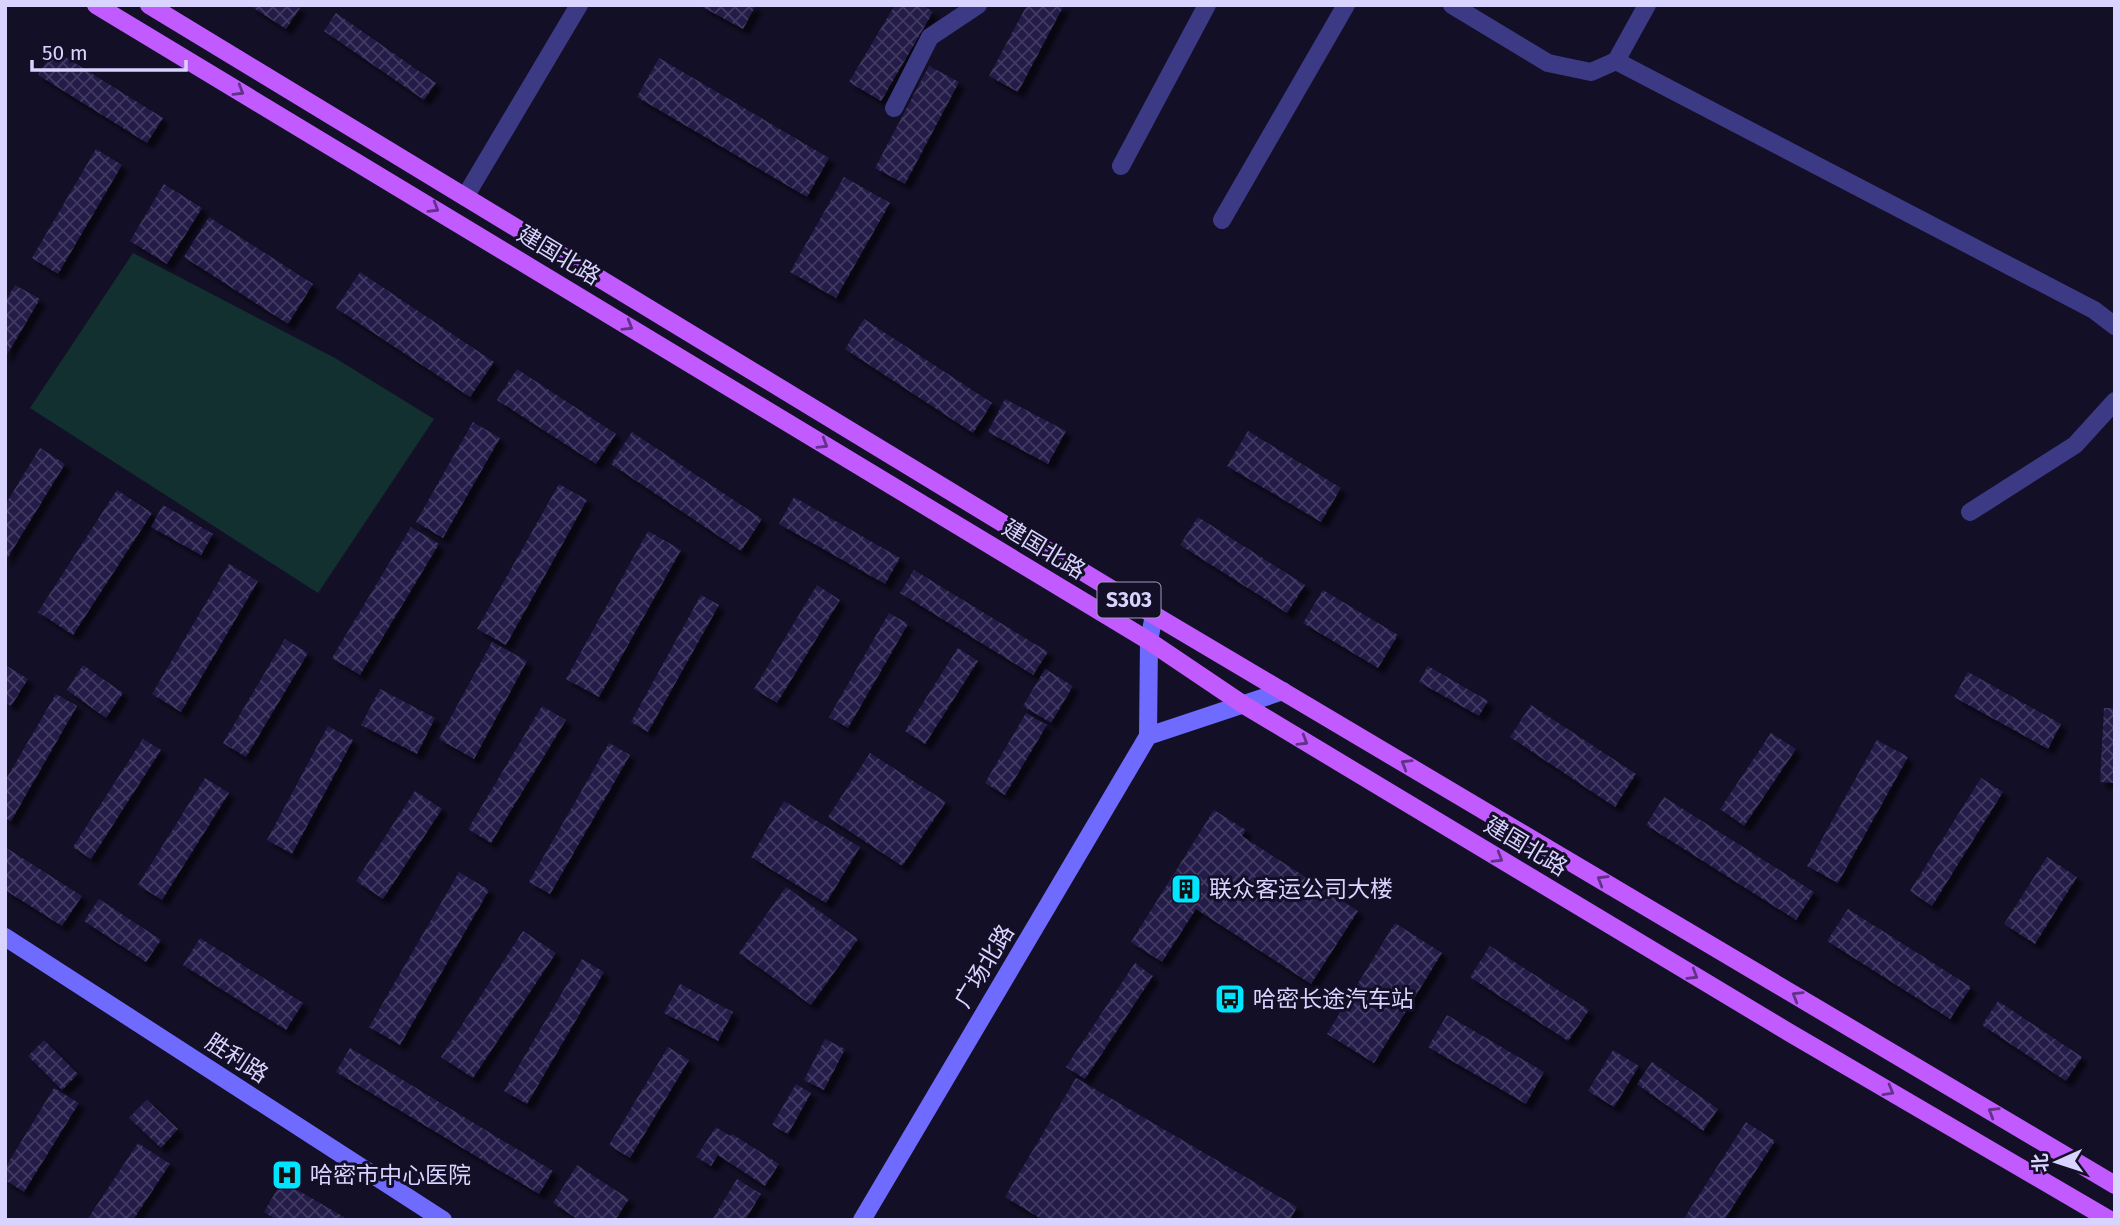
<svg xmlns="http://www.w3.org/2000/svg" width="2120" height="1225" viewBox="0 0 2120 1225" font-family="'Fira Sans','Noto Sans SC',sans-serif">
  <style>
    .garden { fill: #12302f }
    .building { fill: url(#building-cross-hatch); filter: url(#shadow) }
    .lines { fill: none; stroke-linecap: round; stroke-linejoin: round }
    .street { stroke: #3d3a85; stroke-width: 18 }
    .secondary { stroke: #6f6bff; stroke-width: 18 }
    .primary { stroke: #c25bff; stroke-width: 18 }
    .oneway { stroke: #623188 }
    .labels { text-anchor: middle; stroke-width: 6; stroke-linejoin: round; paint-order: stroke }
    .shield { fill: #130f26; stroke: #9e99be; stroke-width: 2 }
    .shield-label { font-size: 21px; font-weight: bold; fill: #d9d4ff }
    .street-label { font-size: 23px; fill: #d9d4ff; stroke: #130f26 }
    .poi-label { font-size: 23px; fill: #d9d4ff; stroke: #130f26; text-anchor: start }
  </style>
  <defs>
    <pattern id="building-cross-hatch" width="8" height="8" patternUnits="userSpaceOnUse" patternTransform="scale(1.75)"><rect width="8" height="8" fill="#241b47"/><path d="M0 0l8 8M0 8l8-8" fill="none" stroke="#433b63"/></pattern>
    <filter id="shadow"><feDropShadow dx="6" dy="6" stdDeviation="2" flood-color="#0009"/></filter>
  </defs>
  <rect width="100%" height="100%" fill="#130f26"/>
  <polygon class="garden" points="133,253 335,358 434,419 318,593 30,408"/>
  <g class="building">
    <polygon points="249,5 296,5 300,8 286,29"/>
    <polygon points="699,5 756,5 743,29"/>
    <polygon points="895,5 923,5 933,12 881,101 849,82"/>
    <polygon points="1027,5 1064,5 1018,92 989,76"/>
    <polygon points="336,13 436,83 424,100 324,31"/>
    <polygon points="54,50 163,118 147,143 38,75"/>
    <polygon points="659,58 829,158 807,197 637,97"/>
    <polygon points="929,66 959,82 905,184 875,168"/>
    <polygon points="96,149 122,165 58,274 32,258"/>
    <polygon points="844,177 890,203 836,298 790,272"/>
    <polygon points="164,184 202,208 167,264 130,241"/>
    <polygon points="209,217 313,284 288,324 184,257"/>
    <polygon points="360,272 494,362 470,397 336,308"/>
    <polygon points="15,285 40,299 5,358 5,302"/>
    <polygon points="864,319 992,403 973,433 845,349"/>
    <polygon points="517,369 616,434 596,464 497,400"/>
    <polygon points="1005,399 1066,431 1048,464 988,432"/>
    <polygon points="473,422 500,438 443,538 416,522"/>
    <polygon points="1248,431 1341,488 1321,522 1227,466"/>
    <polygon points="632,432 762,519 741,551 611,464"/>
    <polygon points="40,448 65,464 5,562 5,505"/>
    <polygon points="559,484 587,500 506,645 477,629"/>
    <polygon points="117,490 152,513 73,635 38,612"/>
    <polygon points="794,497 900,558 885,584 779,524"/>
    <polygon points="163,505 213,534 201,555 151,527"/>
    <polygon points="1198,517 1305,585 1287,613 1180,545"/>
    <polygon points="411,527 439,544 360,675 332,658"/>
    <polygon points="648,531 681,550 599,697 566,679"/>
    <polygon points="229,564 258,581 181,712 152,694"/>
    <polygon points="914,570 1048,652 1033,675 900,593"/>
    <polygon points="817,585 840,600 777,703 754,689"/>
    <polygon points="1323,590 1398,635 1378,668 1303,623"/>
    <polygon points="701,595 719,605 648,732 631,722"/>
    <polygon points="889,613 908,624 848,728 829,717"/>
    <polygon points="285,639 308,653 246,757 223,743"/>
    <polygon points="492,642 527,661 474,759 439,739"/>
    <polygon points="958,648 978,661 925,744 905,731"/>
    <polygon points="5,665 28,679 11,706 5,702"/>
    <polygon points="83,665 123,693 106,718 67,690"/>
    <polygon points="1428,666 1488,701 1479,716 1419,682"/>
    <polygon points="1045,669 1073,686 1051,723 1023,706"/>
    <polygon points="1968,672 2061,724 2048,749 1954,697"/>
    <polygon points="380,689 435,718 417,754 361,725"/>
    <polygon points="56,694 77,706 11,821 5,818 5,781"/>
    <polygon points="1531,705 1636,774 1615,807 1510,737"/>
    <polygon points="542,706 566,720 491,843 468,829"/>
    <polygon points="2104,708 2115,708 2115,783 2100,782"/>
    <polygon points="1026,713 1047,725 1005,795 985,783"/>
    <polygon points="328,726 353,740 292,854 267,840"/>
    <polygon points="1771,733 1796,749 1744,826 1720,809"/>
    <polygon points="143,739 161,750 91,859 73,847"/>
    <polygon points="1877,740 1908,757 1838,883 1807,866"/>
    <polygon points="609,743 630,755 550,894 529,882"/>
    <polygon points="870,753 946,802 902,866 828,817"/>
    <polygon points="205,778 229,793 162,900 138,885"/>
    <polygon points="1981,778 2003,792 1932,906 1910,891"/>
    <polygon points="415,791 442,809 383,899 356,881"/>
    <polygon points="1664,797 1814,892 1796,920 1646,825"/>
    <polygon points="784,801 860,847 826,903 751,857"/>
    <polygon points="1214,810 1246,830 1242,836 1358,911 1311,984 1196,909 1162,962 1131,942"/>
    <polygon points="5,847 82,896 62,926 5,890"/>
    <polygon points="2047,857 2077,877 2035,944 2004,924"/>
    <polygon points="459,872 489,890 400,1045 369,1027"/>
    <polygon points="786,887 858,939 811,1005 739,953"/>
    <polygon points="99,899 161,940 146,962 84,921"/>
    <polygon points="1848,909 1971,987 1950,1019 1827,941"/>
    <polygon points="1395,923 1442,953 1374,1063 1327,1034"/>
    <polygon points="523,931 556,953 473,1078 441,1057"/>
    <polygon points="200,938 303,1003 286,1030 183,965"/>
    <polygon points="1490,946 1589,1010 1568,1041 1470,977"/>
    <polygon points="582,959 604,972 527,1104 504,1091"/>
    <polygon points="1135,963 1153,976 1085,1079 1066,1067"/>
    <polygon points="680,984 733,1012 718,1041 664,1013"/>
    <polygon points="1998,1001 2082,1057 2066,1081 1982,1025"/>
    <polygon points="1447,1015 1544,1072 1526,1104 1428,1047"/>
    <polygon points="825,1039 845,1049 824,1090 804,1080"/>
    <polygon points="44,1040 78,1074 62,1090 28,1056"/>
    <polygon points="668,1047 689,1060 630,1158 609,1145"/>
    <polygon points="350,1048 553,1171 539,1194 336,1072"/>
    <polygon points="1613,1050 1639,1066 1614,1107 1588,1091"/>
    <polygon points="1652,1062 1718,1109 1703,1131 1637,1084"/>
    <polygon points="1076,1078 1297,1207 1290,1220 1043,1220 1005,1197"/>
    <polygon points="796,1084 811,1093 788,1134 772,1125"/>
    <polygon points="54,1088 79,1103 24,1192 5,1180 5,1168"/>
    <polygon points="147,1100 178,1129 161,1148 129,1118"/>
    <polygon points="1746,1122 1775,1141 1724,1220 1683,1220"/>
    <polygon points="716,1127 730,1136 732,1134 779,1164 765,1186 718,1155 711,1166 696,1157"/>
    <polygon points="138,1143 170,1164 133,1220 87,1220"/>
    <polygon points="577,1165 629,1199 615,1220 579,1220 553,1203"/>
    <polygon points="737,1179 761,1194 745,1220 712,1220"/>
    <polygon points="282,1181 349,1220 277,1220 264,1212"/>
  </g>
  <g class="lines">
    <g class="street">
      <polyline points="1452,5 1548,63 1591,72 1616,61 1647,5"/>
      <polyline points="1616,61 2094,310 2115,326"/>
      <polyline points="894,108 930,37 978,5"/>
      <polyline points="1121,166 1207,5"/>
      <polyline points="465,197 579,5"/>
      <polyline points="1222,220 1346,5"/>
      <polyline points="1970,512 2075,445 2115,401"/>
    </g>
    <g class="secondary">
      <polyline points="1148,736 1283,691"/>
      <polyline points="1148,736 1149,641 1154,615"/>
      <polyline points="5,937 443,1220"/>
      <polyline points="862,1220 1148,736"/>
    </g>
    <g class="primary">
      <polyline points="96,5 1149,641 1244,705 1790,1033 2110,1220"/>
      <polyline points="149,5 1154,615 2115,1185"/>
    </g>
  </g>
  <defs><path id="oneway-chevron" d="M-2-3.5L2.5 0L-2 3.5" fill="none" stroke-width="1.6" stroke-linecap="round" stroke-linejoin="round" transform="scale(1.75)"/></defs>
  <g class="oneway">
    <use href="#oneway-chevron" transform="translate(239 91) rotate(31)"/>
    <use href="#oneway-chevron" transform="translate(434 208) rotate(31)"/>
    <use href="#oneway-chevron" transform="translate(628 326) rotate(31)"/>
    <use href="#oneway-chevron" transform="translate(823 444) rotate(31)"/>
    <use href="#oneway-chevron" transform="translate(1303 741) rotate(31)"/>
    <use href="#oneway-chevron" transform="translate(1406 764) rotate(-149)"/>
    <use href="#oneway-chevron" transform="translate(1498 858) rotate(31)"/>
    <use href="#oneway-chevron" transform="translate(1602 880) rotate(-149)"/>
    <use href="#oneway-chevron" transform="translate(1693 975) rotate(31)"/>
    <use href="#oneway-chevron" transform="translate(1797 996) rotate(-149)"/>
    <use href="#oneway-chevron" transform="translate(1889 1091) rotate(30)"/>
    <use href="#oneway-chevron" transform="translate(1993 1112) rotate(-149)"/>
  </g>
  <defs>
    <g id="building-square" transform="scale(1.575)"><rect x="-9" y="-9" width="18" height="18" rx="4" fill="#00e5ff" stroke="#130f26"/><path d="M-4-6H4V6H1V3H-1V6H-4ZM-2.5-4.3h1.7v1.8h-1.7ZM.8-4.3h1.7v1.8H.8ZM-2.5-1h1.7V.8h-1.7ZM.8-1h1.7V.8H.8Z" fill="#111"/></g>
    <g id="bus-square" transform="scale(1.575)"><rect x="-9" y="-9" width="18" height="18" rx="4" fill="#00e5ff" stroke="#130f26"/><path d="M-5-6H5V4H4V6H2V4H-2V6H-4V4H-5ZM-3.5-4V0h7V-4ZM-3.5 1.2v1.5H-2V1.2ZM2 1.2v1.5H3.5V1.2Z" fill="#111"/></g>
    <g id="hospital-square" transform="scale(1.575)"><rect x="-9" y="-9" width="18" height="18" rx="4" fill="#00e5ff" stroke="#130f26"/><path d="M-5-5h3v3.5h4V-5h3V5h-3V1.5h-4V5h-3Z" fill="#111"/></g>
  </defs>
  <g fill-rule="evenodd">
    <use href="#building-square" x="1186" y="889"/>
    <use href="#bus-square" x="1230" y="999"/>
    <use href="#hospital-square" x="287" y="1175"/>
  </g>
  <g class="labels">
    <rect class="shield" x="1097.5" y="582.5" width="63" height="35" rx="5"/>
    <g class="shield-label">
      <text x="1129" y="607">S303</text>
    </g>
    <g class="street-label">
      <text transform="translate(559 255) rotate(31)" y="8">建国北路</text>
      <text transform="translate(1044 549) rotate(31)" y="8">建国北路</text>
      <text transform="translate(1526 846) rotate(31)" y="8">建国北路</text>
      <text transform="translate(984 966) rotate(-59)" y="8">广场北路</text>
      <text transform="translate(237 1058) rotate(33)" y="8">胜利路</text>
    </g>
    <g class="poi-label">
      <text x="1209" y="897">联众客运公司大楼</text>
      <text x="1253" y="1007">哈密长途汽车站</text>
      <text x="310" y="1183">哈密市中心医院</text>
    </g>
  </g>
  <rect width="2120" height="1225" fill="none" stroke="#d9d4ff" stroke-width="14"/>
  <g transform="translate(2057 1162) rotate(267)" stroke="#130f26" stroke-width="5" paint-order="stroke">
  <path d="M0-5L12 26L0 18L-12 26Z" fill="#d9d4ff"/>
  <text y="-10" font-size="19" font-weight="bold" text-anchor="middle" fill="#d9d4ff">北</text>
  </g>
  <path d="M32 60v10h154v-10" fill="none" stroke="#d9d4ff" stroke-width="3.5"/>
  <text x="42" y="60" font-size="21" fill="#d9d4ff" stroke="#130f26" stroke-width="5" paint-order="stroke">50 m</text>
</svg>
